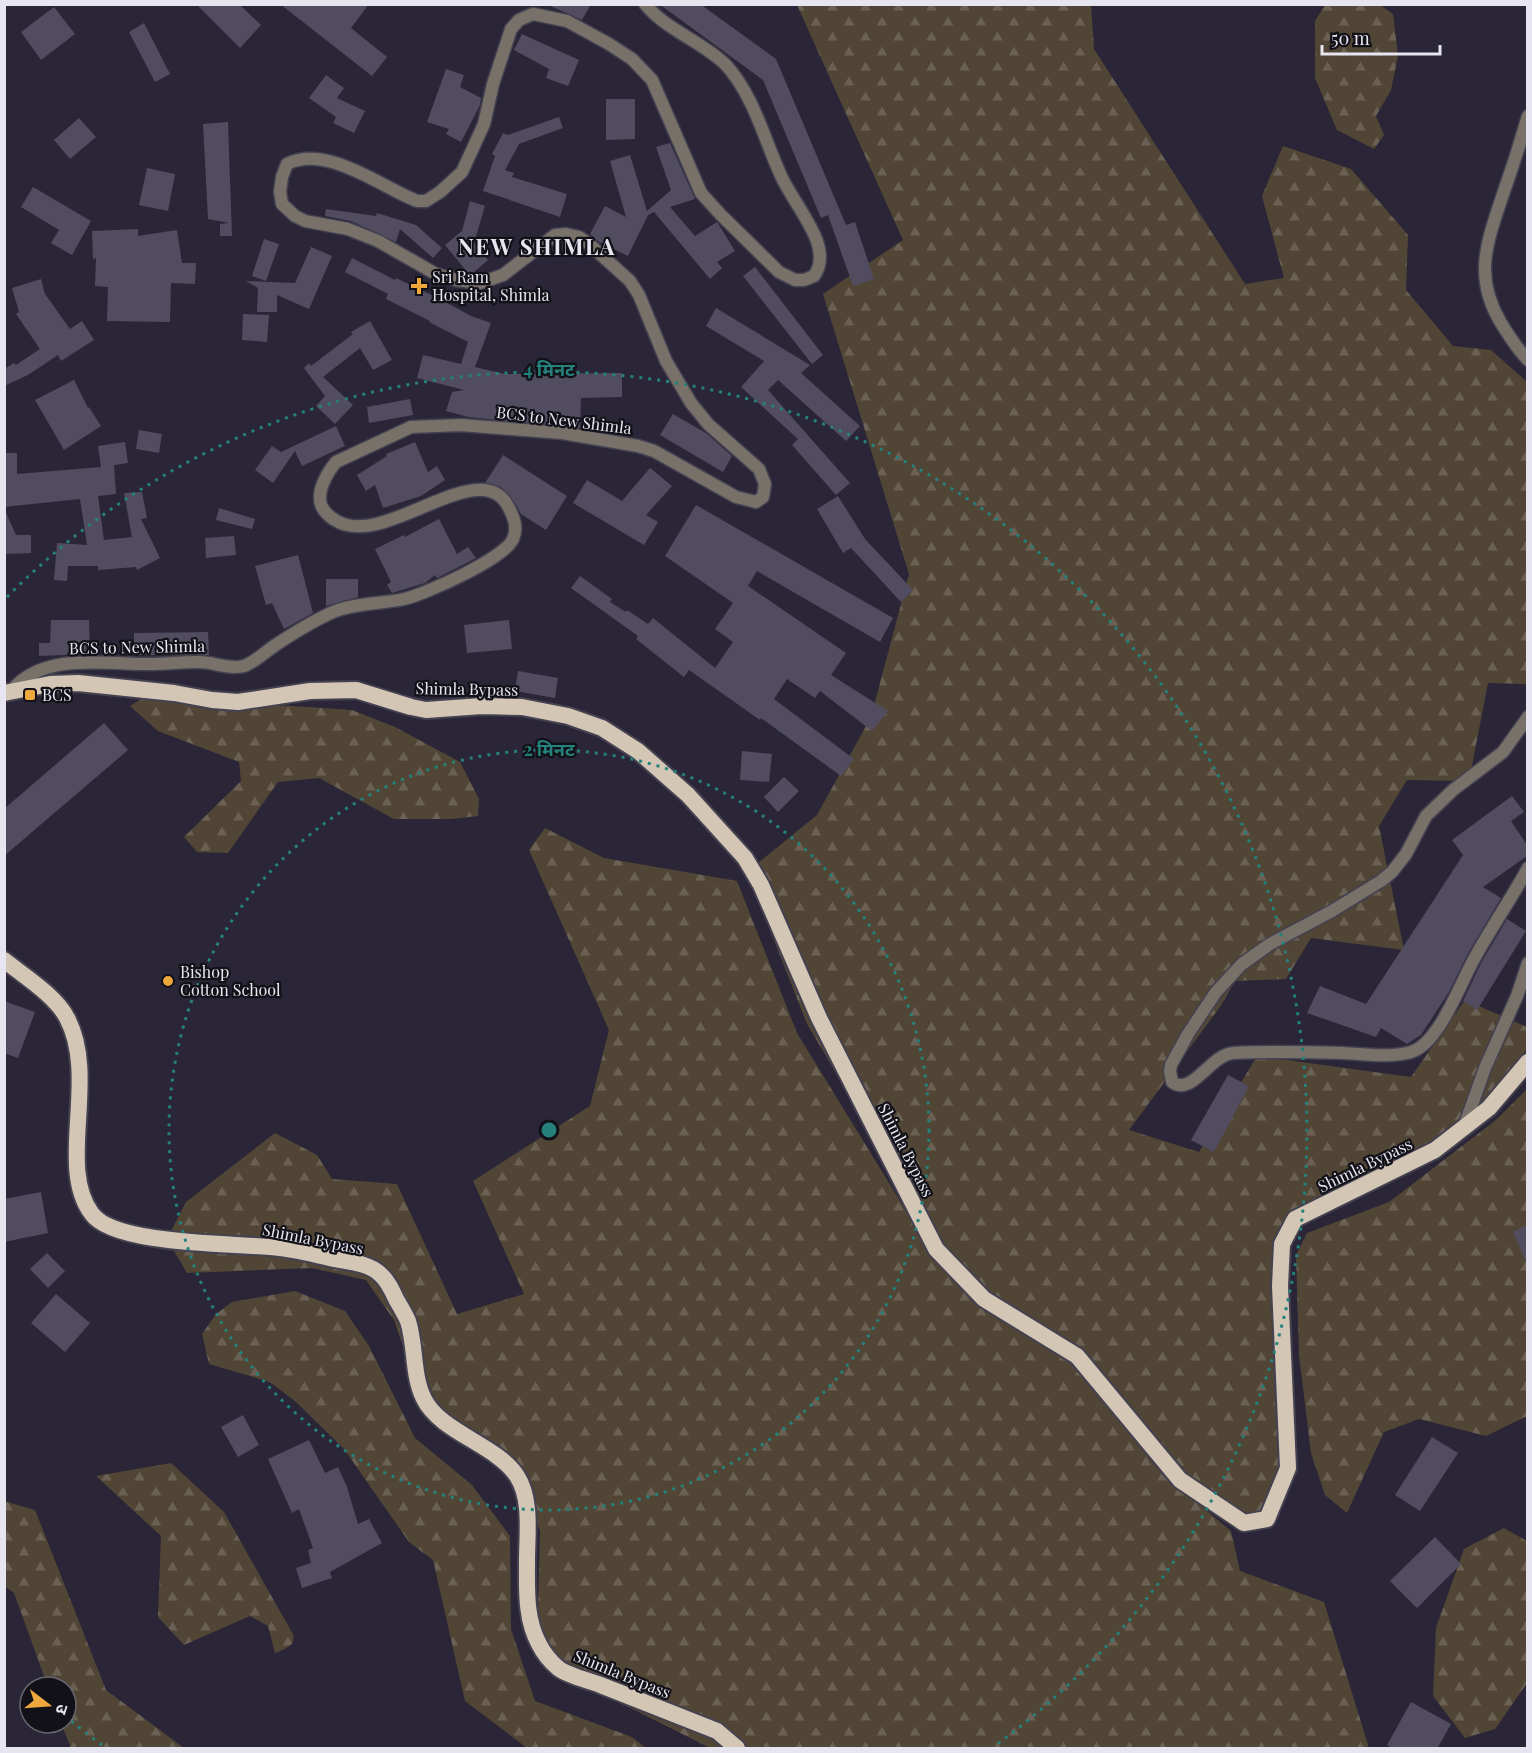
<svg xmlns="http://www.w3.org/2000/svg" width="1532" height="1753" viewBox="0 0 1532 1753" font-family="'Playfair Display','Noto Sans Devanagari',serif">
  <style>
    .forest { fill: url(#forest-firs) }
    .building { fill: #514c5f }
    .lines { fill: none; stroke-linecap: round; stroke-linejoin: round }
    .minor-casing { stroke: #444151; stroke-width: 15 }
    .tertiary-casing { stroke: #444151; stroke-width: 15 }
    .trunk-casing { stroke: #444151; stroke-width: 20 }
    .minor { stroke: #777169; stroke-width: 12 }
    .tertiary { stroke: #777169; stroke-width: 12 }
    .trunk { stroke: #d4c6b4; stroke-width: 16 }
    .ring { fill: none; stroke: #25817b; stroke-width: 3; stroke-dasharray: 3 6 }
    .poi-dot { fill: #eea73d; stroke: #121118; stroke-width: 2 }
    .labels { text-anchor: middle; stroke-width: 4.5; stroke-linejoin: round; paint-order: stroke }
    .poi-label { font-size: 16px; fill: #e7e5f0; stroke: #121118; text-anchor: start }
    .street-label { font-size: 16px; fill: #e7e5f0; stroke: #121118 }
    .district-label { font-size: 22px; font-weight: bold; letter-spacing: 1.5px; fill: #e7e5f0; stroke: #121118 }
    .centre { fill: #25817b; stroke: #121118; stroke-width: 3 }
    .ring-label { font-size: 18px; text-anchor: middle; font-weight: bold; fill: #25817b; stroke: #121118; stroke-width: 4.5; stroke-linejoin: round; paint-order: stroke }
  </style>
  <defs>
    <pattern id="forest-firs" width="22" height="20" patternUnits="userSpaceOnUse" patternTransform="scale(1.5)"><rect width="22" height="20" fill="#514535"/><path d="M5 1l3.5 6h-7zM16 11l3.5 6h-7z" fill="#6a6053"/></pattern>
  </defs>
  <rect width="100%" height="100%" fill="#2a2637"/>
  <g class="forest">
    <polygon points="797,5 1091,5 1094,49 1245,284 1284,278 1262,196 1283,146 1351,169 1408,235 1406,290 1453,346 1491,350 1527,382 1527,684 1488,683 1469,781 1407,780 1379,826 1404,950 1311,938 1286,979 1235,981 1220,1007 1129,1130 1199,1152 1257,1056 1411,1077 1465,1000 1527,1027 1527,1049 1486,1105 1432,1147 1292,1216 1278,1243 1284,1468 1263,1517 1244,1520 1181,1477 1079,1353 986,1296 939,1246 807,1024 747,872 817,815 871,717 909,574 823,294 903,240"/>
    <polygon points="1325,5 1380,5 1393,14 1398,56 1391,90 1376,116 1384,135 1374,149 1337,130 1315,78 1315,21"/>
    <polygon points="153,692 277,705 352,710 395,727 460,762 479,799 478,816 451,819 394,819 319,778 278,782 228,853 197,852 184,837 241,781 239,762 158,731 130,706"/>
    <polygon points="545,828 604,858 737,881 797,1033 932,1253 1074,1361 1176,1485 1231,1531 1240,1571 1324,1602 1369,1748 710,1748 555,1670 537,1647 540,1531 526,1490 419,1394 394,1320 366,1280 312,1268 187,1273 167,1239 186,1202 275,1133 317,1155 332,1179 397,1184 457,1314 524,1294 473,1181 590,1106 609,1030 529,850"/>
    <polygon points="1527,1089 1527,1416 1486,1436 1419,1419 1384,1432 1347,1513 1325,1495 1311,1453 1299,1355 1296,1255 1307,1233 1389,1202 1496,1120"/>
    <polygon points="295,1291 345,1311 369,1346 415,1438 472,1485 510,1536 511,1629 535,1701 632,1737 646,1748 527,1748 465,1701 433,1560 409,1542 344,1449 296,1402 270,1382 209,1364 202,1334 216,1314 232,1302"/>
    <polygon points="171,1463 224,1512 294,1636 292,1644 283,1650 275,1653 268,1626 250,1616 184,1645 158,1617 161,1536 96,1476"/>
    <polygon points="4,1501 35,1510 106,1690 184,1748 71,1748 61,1723 66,1723 66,1687 48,1687 14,1593 5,1586"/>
    <polygon points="1504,1528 1527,1541 1527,1683 1495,1729 1465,1738 1433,1696 1436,1628 1464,1549"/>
  </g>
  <g class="building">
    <polygon points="196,4 239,4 261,25 240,48"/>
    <polygon points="280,4 369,4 351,28 387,57 372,76"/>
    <polygon points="546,4 591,4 582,20"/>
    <polygon points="659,4 700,4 776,59 846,225 855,222 874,279 853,286 828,215 821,218 763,80"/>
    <polygon points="54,7 75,34 41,60 21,32"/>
    <polygon points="144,23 170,74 155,82 129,32"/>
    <polygon points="522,34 579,60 568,86 546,78 549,69 514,50"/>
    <polygon points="446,69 464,75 460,87 481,98 480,105 461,142 446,134 449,129 427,122"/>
    <polygon points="326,75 344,88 337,98 365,111 354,133 333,123 336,117 309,98"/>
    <polygon points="606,99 635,99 635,139 606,140"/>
    <polygon points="559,117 563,128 519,144 505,170 514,173 512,177 567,194 560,217 483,191 495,156 492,154 503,133 508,135"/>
    <polygon points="79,118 96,137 70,159 54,140"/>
    <polygon points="228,122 232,236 220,236 220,224 229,223 208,219 203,124"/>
    <polygon points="670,143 695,199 670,207 695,236 717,222 735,251 717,262 722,268 710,279 654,212 648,215 628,256 599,242 590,234 605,206 626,217 610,161 630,155 647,211 671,190 656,147"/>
    <polygon points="147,168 175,174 168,211 139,205"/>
    <polygon points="33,187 91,221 72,255 51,243 59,230 21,207"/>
    <polygon points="470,201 485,206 474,243 488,260 472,274 468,273 445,245 462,231"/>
    <polygon points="326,209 376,216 377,213 416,225 442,248 433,258 400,229 396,242 351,221 325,216"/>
    <polygon points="138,229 138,236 177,230 182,263 196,263 195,284 171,283 170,322 107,321 108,287 95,286 96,258 93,259 92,231"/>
    <polygon points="264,239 279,244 266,281 252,276"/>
    <polygon points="311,247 332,256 309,309 277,295 277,312 257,312 258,288 246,281 295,283"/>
    <polygon points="352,258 395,280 396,278 440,299 471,316 491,323 475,367 505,374 622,373 622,397 581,398 580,428 468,417 446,411 452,392 464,390 417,378 423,355 461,364 468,342 429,322 430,321 386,299 388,294 345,272"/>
    <polygon points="755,267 823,355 812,364 743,276"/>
    <polygon points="41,279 45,294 70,329 82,321 94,340 61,361 58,355 28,375 4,386 4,369 14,363 16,365 40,349 16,314 19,312 12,288"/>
    <polygon points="716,308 810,365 801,373 860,426 846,441 778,380 768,390 850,483 836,495 792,445 798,439 741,387 764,361 706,326"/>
    <polygon points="243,314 269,315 267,342 242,340"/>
    <polygon points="370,321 392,360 373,370 360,348 323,377 353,405 335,424 316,406 325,396 304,368 309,363 311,366 353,334 351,332"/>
    <polygon points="74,380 88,408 89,407 101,426 64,450 35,400"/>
    <polygon points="410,399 413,415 369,423 367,407"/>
    <polygon points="673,414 706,433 732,456 723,472 660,435"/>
    <polygon points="336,426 345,446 302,466 295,451 273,483 255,470 272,446 281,452"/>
    <polygon points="139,430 162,434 159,453 136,449"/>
    <polygon points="125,442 128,463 114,465 116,494 98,496 104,540 132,537 124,493 142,492 147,518 141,519 160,558 137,570 136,567 98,570 98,566 68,566 67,581 54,580 57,543 87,545 80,499 4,507 4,453 17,453 17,474 101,467 98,446"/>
    <polygon points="415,442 428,472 437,466 445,480 421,496 383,508 375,485 366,491 357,475 387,456 386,454"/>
    <polygon points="503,455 567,496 546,530 521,514 515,503 501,487 485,483"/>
    <polygon points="650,468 672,486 646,515 658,522 644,545 573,503 587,480 622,501"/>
    <polygon points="838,496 865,539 913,590 901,602 851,548 843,553 817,509"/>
    <polygon points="696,505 893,618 880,642 757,571 748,586 846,653 831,675 888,711 872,731 820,691 815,698 787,679 774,699 854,759 841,776 761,718 760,720 689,670 684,677 636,639 638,636 571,588 580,576 612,599 610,602 626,612 627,610 648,624 653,618 715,668 733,642 715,629 733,603 665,556"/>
    <polygon points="4,508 16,535 31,535 31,553 4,554"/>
    <polygon points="219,508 255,519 252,529 216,520"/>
    <polygon points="439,519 457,554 468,547 476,558 437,578 435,575 425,583 392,593 387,585 391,582 375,549 404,535 405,537"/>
    <polygon points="234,536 236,555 206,558 205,538"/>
    <polygon points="298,555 313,613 284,629 272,603 266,605 255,566"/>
    <polygon points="326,579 358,579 358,597 326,606"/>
    <polygon points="51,620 89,620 90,654 39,656 39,643 50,643"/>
    <polygon points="509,620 512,649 467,653 464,625"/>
    <polygon points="208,632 209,655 134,655 134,633"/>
    <polygon points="518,671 558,678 555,698 515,691"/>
    <polygon points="104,723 128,750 4,856 4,809"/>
    <polygon points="742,751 772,754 769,782 740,780"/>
    <polygon points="784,777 799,791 778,812 764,797"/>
    <polygon points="1512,796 1524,812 1511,821 1527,845 1527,856 1483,887 1501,898 1467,955 1449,992 1421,1035 1407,1044 1381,1028 1376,1037 1307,1013 1320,986 1366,1004 1463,855 1452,840"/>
    <polygon points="1507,919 1526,931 1477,1010 1463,1001 1481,963"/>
    <polygon points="4,1001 35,1012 18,1058 4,1053"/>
    <polygon points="1228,1075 1249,1086 1214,1152 1191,1140"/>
    <polygon points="41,1192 48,1233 4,1242 4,1199"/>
    <polygon points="1527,1225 1527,1264 1513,1232"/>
    <polygon points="47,1253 65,1271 48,1288 30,1269"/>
    <polygon points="56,1294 90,1323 65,1352 31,1323"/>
    <polygon points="243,1415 259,1445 238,1457 221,1427"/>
    <polygon points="1432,1437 1458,1453 1420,1511 1395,1495"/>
    <polygon points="309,1440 325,1473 338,1467 347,1487 358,1524 369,1519 382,1543 330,1572 332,1578 302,1588 296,1568 311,1563 308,1550 313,1548 299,1509 292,1513 268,1459"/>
    <polygon points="1435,1537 1461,1564 1417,1608 1390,1581"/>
    <polygon points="1411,1702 1451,1724 1437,1749 1394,1749 1387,1745"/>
  </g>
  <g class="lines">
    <g class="minor-casing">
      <path id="minor" d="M12 690C44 652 104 664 149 664 166 664 182 662 199 662 214 662 229 670 244 666 255 662 264 653 274 646 292 634 313 621 333 612 353 603 382 604 404 599 426 594 505 558 513 539 518 528 514 518 509 508 481 450 383 552 335 520 330 517 325 513 322 507 315 493 327 473 336 462L411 427 461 425 562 433 638 446 654 451 736 497 756 502 763 497 765 484 759 469 708 424 691 403 666 361 639 295 630 281 588 243 579 237 566 234 555 235 503 275 480 283 456 280 436 274 378 241 348 229 305 221 295 216 282 204 280 192 282 177 287 164C327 144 381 187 417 201H426L440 192 462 172 484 124 493 84 511 29 519 20 533 14 567 21 609 44 632 59 652 80 701 193 721 215 779 272 795 280H804L814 276C822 265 821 253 817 241 809 220 794 201 783 180 765 143 755 97 726 65 702 41 667 31 645 4"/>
    </g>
    <g class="tertiary-casing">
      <g id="tertiary">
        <path d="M1528 116C1520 144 1511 172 1501 200 1486 245 1474 278 1501 323 1509 336 1517 349 1528 360"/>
        <path d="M1528 717 1503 752 1453 790 1426 816 1406 854 1392 872 1381 881 1332 911 1270 944 1242 964 1216 992 1188 1034 1171 1065 1170 1071 1172 1082C1192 1097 1210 1055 1233 1053 1269 1051 1307 1052 1343 1053 1365 1054 1390 1058 1411 1052 1439 1044 1461 982 1474 959 1491 928 1511 899 1528 868"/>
        <polyline points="1464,1127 1485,1068 1517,996 1528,963"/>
      </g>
    </g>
    <g class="trunk-casing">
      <g id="trunk">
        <polyline points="4,693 50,684 78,683 174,693 212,700 238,702 310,691 356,690 411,707 426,710 482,706 522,707 568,716 602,728 638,751 688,795 745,858 761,885 819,1018 936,1249 984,1299 1077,1356 1180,1480 1244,1523 1267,1519 1288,1468 1280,1286 1282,1244 1295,1219 1435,1150 1489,1108 1528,1062"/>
        <path d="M4 960C24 976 56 996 67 1018 99 1078 56 1167 92 1214 115 1246 240 1243 280 1248 298 1250 317 1255 334 1259 349 1262 369 1263 380 1274 388 1281 392 1290 396 1299 400 1306 405 1314 408 1321 416 1346 412 1375 424 1399 440 1432 497 1445 517 1476 532 1499 527 1535 527 1560 527 1589 525 1618 539 1644 543 1652 551 1662 558 1668 568 1676 591 1681 603 1686 641 1701 679 1716 717 1731L737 1748"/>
      </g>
    </g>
    <use href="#minor" class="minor"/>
    <use href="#tertiary" class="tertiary"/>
    <use href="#trunk" class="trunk"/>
  </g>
  <g class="ring">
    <circle cx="549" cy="1130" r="380"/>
    <path d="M102 1745A760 760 0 0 1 71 1721M7 597A760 760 0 1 1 996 1745"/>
  </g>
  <g class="poi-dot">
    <path d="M416 277h6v6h6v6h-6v6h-6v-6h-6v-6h6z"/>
    <rect x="24" y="689" width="12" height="12" rx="3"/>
    <circle cx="168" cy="981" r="6"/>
  </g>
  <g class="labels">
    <g class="poi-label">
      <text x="432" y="283">Sri Ram<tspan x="432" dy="18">Hospital, Shimla</tspan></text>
      <text x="42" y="701">BCS</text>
      <text x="180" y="978">Bishop<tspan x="180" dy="18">Cotton School</tspan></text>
    </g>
    <g class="street-label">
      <text transform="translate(564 420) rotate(7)" y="6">BCS to New Shimla</text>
      <text transform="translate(137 647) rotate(-1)" y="6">BCS to New Shimla</text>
      <text transform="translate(467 689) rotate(1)" y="6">Shimla Bypass</text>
      <text transform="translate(906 1150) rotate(63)" y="6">Shimla Bypass</text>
      <text transform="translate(1365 1165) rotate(-26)" y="6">Shimla Bypass</text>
      <text transform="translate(313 1239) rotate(11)" y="6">Shimla Bypass</text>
      <text transform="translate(622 1674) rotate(22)" y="6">Shimla Bypass</text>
    </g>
    <g class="district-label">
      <text x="537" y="255">NEW SHIMLA</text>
    </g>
  </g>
  <circle cx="549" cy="1130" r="9" class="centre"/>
  <g class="ring-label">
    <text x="549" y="376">4 मिनट</text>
    <text x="549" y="756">2 मिनट</text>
  </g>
  <rect width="1532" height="1753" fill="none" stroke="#e7e5f0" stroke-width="12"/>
  <g transform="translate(48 1705) rotate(107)"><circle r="28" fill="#121118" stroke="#67666e" stroke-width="1.5"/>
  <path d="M0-4.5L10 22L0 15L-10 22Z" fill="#eea73d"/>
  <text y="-9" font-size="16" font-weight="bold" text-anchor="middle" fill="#e7e5f0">उ</text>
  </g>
  <path d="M1322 45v9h118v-9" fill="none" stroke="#e7e5f0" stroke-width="3"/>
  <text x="1331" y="45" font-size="18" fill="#e7e5f0" stroke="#121118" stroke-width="4.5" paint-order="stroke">50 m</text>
</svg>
